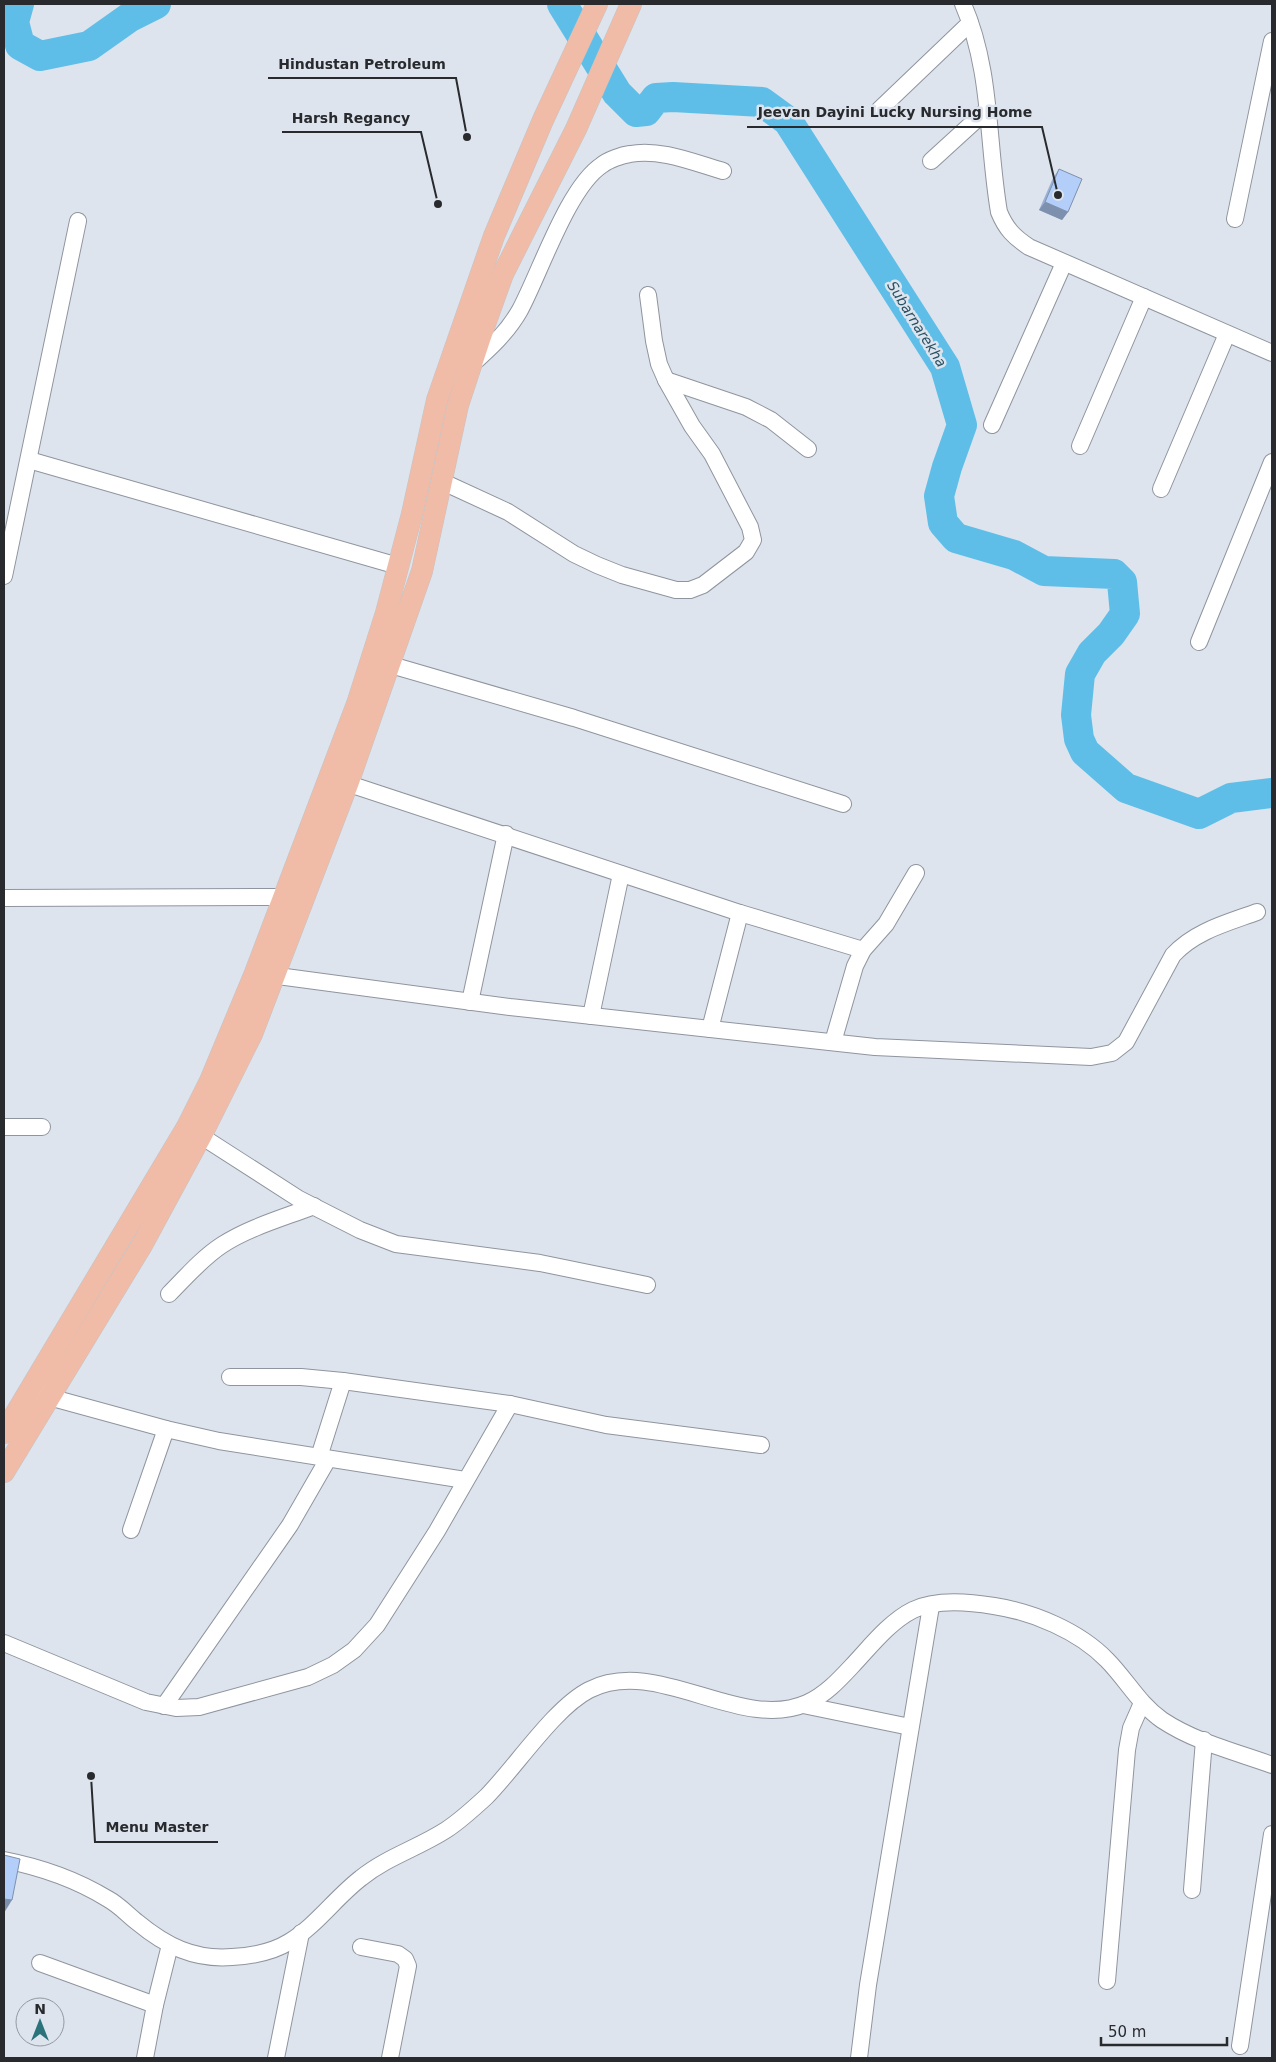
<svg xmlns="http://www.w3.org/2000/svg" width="1276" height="2062" viewBox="0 0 1276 2062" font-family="'DejaVu Sans',sans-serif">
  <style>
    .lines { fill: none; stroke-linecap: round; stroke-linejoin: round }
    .river { stroke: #5ebee8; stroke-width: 30 }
    .minor-casing { stroke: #8f959e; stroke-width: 18 }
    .major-casing { stroke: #c3c3c4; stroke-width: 22 }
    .minor { stroke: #fff; stroke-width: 16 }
    .major { stroke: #f1bca7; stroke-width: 21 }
    .wall { fill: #9ab1d5 }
    .shaded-wall { fill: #7d90ae }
    .building { fill: #b3cef8; stroke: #7d90ae }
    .labels { text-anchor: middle; stroke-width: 5; stroke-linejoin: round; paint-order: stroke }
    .water-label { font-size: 14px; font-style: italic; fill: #275062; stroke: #dde4ee }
    .leader { fill: none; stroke: #282a2e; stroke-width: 2 }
    .callout-dot { fill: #282a2e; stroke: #dde4ee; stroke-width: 2 }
    .callout-label { font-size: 14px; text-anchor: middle; font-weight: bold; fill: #282a2e; stroke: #dde4ee; stroke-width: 5; stroke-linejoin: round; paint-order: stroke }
  </style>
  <rect width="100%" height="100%" fill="#dde4ee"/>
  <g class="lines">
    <g class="river">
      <polyline points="19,4 14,22 20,45 40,56 89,46 130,17 156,4"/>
      <polyline points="562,4 617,93 636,112 646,111 656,98 673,97 762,102 788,121 945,367 962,425 947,467 939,496 943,523 956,538 1014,555 1044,571 1114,574 1122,582 1125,614 1111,634 1092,653 1080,674 1076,715 1079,739 1085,752 1126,788 1199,814 1231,798 1272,793"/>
    </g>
    <g class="minor-casing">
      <g id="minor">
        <path d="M963 4C992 70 987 142 999 212 1006 229 1014 237 1029 247L1272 353"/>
        <polyline points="879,110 970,23"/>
        <polyline points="931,161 988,109"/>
        <polyline points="1235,219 1272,41"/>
        <path d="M470 366C489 349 507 333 520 310 540 273 568 187 602 165 608 160 622 155 630 154 660 148 695 163 723 171"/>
        <polyline points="666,380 746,407 771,420 808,449"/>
        <polyline points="992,425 1064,263"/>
        <polyline points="1080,446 1144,297"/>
        <polyline points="29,460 398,566"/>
        <polyline points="443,482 508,512 574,554 597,565 622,575 676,590 690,590 703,585 746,552 753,540 750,527 712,454 692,426 666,380 659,364 654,341 648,295"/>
        <polyline points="1161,489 1227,334"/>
        <polyline points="4,576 78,221"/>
        <polyline points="1199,642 1272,462"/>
        <polyline points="391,665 574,718 843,804"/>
        <polyline points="337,780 740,913 863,950"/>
        <polyline points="4,898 285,897"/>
        <path d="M263 974 510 1007 875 1047 1091 1057 1112 1053 1126 1042 1173 955C1195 931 1227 923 1257 912"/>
        <polyline points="470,1002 506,834"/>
        <polyline points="591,1016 621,874"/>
        <polyline points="710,1029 740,913"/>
        <polyline points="833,1042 855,966 863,950 886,924 916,873"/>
        <polyline points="4,1127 42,1127"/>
        <polyline points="201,1136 299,1199 360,1230 396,1244 540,1263 647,1285"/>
        <path d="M169 1294C186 1277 202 1258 222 1245 250 1227 283 1218 314 1206"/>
        <polyline points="230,1377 301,1377 343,1381 510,1404 606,1425 761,1445"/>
        <polyline points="40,1392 49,1397 166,1429 219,1441 465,1480"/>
        <polyline points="319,1457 343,1381"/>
        <polyline points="131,1530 166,1429"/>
        <polyline points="4,1643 146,1702 176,1708 199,1707 308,1677 333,1665 354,1650 377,1625 437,1531 510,1404"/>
        <polyline points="803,1705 910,1727"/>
        <polyline points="164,1706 290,1525 328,1459"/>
        <path d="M4 1860C40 1867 77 1880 108 1899 119 1905 127 1914 137 1922 166 1946 194 1960 232 1957 252 1956 271 1953 289 1942 316 1926 336 1897 361 1878 387 1857 418 1848 446 1830 460 1821 473 1809 486 1797 515 1768 554 1708 589 1690 657 1655 740 1733 807 1703 825 1695 839 1680 852 1666 870 1647 889 1622 913 1610 935 1599 970 1602 994 1606 1033 1612 1079 1631 1107 1660 1126 1679 1139 1704 1162 1720 1195 1742 1236 1752 1272 1765"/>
        <polyline points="1192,1890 1204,1740"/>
        <polyline points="361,1947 398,1954 405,1959 408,1966 390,2058"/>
        <polyline points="40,1963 155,2005"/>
        <polyline points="1107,1981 1127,1750 1131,1728 1142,1703"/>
        <polyline points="1240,2046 1272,1834"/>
        <polyline points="145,2058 155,2005 170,1945"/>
        <polyline points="276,2058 301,1933"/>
        <polyline points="859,2058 868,1985 931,1606"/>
      </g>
    </g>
    <g class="major-casing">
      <g id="major">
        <polyline points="4,1433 187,1127 210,1081 255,973 357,704 386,613 412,514 437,400 494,236 543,120 597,4"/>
        <polyline points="4,1472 142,1245 201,1136 252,1034 348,783 422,571 458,405 480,338 503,274 576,129 631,4"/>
      </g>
    </g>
    <use href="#minor" class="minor"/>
    <use href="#major" class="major"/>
  </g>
  <polygon class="wall" points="1059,169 1068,212 1062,220 1039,210 1053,178"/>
  <g class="shaded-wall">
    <polygon points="1045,202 1068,212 1062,220 1039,210"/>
    <polygon points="4,1899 12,1900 4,1913"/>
  </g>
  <g class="building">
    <polygon points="1059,169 1082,179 1068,212 1045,202"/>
    <polygon points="4,1855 20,1859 12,1900 4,1899"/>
  </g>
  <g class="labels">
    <g class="water-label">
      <text transform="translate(917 324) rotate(58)" y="5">Subarnarekha</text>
    </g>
  </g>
  <path class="leader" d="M467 137L456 78H268M1058 195L1042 127H747M438 204L421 132H282M91 1776L95 1842H218"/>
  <g class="callout-dot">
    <circle cx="467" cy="137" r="5"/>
    <circle cx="1058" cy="195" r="5"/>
    <circle cx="438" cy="204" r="5"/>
    <circle cx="91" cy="1776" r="5"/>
  </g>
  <g class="callout-label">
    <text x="362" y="69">Hindustan Petroleum</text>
    <text x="895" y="117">Jeevan Dayini Lucky Nursing Home</text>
    <text x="351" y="123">Harsh Regancy</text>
    <text x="157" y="1832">Menu Master</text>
  </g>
  <rect width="1276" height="2062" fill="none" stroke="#282a2e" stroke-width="10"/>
  <g transform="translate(40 2022)"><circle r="24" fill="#dde4ee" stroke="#959aa1"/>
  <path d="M0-4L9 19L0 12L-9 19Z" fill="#2a737b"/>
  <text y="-8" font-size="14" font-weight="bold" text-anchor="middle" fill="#282a2e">N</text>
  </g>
  <path d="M1101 2037v8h126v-8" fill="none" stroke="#282a2e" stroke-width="2.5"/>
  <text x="1108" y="2037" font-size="15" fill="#282a2e" stroke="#dde4ee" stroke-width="4" paint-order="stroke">50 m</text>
</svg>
